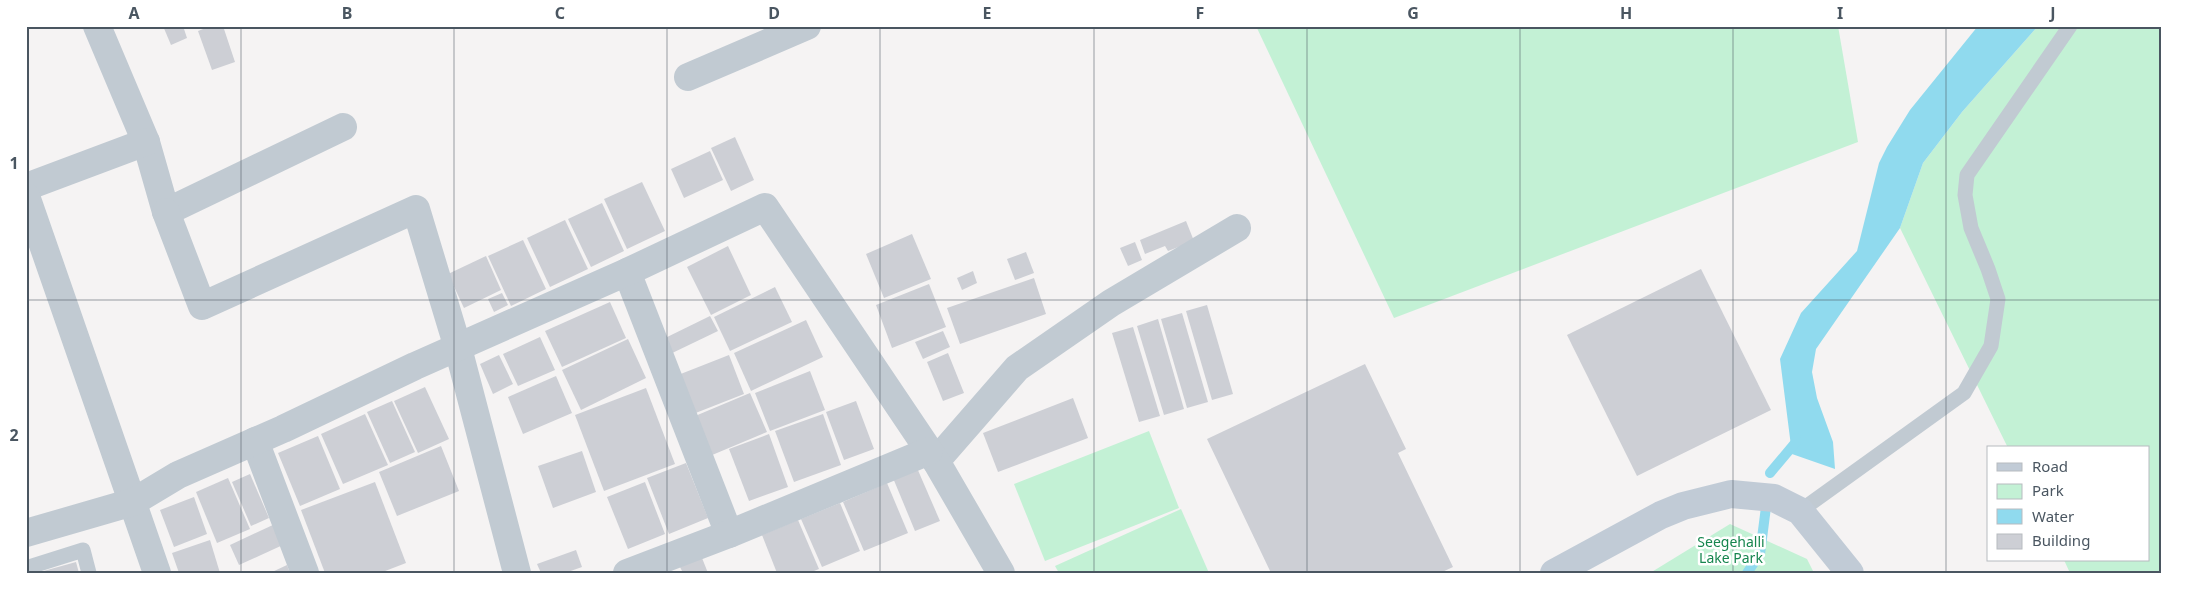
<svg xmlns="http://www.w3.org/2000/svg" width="2187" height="599" viewBox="0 0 2187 599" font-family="'Noto Sans',sans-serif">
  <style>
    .green { fill: #c3f1d5 }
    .water { fill: #90daee }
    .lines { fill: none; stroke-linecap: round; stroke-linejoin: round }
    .stream { stroke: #90daee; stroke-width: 10 }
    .building { fill: #cdcfd5 }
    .lane { stroke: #c1cad2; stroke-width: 15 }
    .street { stroke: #c1cad2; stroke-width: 28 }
    .secondary { stroke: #c1cbd6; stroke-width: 28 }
    .grid { fill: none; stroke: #4a5661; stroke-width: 1; stroke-opacity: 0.55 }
    .labels { text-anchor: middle; stroke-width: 5; stroke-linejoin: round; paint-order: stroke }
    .park-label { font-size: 14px; fill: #17864f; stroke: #fff }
    .neatline { fill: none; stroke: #4a5661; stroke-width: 2 }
    .grid-label { font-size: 16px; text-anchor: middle; font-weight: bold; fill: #4a5661 }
  </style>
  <rect width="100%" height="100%" fill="#f5f3f3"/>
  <g class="green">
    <polygon points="1256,26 1838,26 1858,142 1394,318"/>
    <polygon points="2038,26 2161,26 2161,573 2070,573 2064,560 2148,560 2148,448 2008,448 1900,228 1923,163 1962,112"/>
    <polygon points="1149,431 1179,508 1045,561 1014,484"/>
    <polygon points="1181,509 1209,573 1059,573 1055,566"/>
    <polygon points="1730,524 1807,559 1814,573 1650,573"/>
  </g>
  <polygon class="water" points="1978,26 2038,26 1962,112 1923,163 1900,228 1816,349 1812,372 1817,398 1833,442 1835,469 1792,454 1780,359 1801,313 1857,251 1879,163 1887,147 1910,110"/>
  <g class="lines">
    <g class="stream">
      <polyline points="1770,473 1796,442 1796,438"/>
      <polyline points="1747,573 1760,554 1766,507"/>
    </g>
  </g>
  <g class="building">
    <polygon points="163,26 183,26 187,38 171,45"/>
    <polygon points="211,26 223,26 235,62 212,70 198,31"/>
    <polygon points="735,137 754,180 731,191 711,148"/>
    <polygon points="710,151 723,180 684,198 671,169"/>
    <polygon points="642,182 665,231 627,249 604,199"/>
    <polygon points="602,203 624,251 591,267 568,219"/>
    <polygon points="565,220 588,269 550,287 527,238"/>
    <polygon points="1186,221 1194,241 1168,251 1165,246 1145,254 1140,240"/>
    <polygon points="912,234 931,279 884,298 866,254"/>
    <polygon points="523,240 546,289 511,306 488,256"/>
    <polygon points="1135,242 1142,260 1128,266 1120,248"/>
    <polygon points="728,246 751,295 711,315 687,267"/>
    <polygon points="1026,252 1034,273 1015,280 1007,259"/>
    <polygon points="486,256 501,290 464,308 448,274"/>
    <polygon points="1701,269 1771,410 1637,476 1567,335"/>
    <polygon points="973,271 977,283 962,290 957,278"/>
    <polygon points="1034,278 1046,314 960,344 947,308"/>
    <polygon points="929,284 946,327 892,348 876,305"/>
    <polygon points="775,287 792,322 730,351 714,317"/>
    <polygon points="502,293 508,305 494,312 488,299"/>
    <polygon points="610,302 626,338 562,367 545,331"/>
    <polygon points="1207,305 1233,394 1212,400 1186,311"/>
    <polygon points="1182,313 1208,402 1187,408 1161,319"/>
    <polygon points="710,316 718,331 666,356 659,341"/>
    <polygon points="1158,319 1184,409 1164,415 1137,326"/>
    <polygon points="806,320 823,357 751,391 734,353"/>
    <polygon points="1133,327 1160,416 1139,422 1112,333"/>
    <polygon points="943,331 950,347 923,359 915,342"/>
    <polygon points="540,337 555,370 518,386 503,354"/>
    <polygon points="628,339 646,378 581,410 562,370"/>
    <polygon points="948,353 964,393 943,401 927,362"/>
    <polygon points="499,355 513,384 493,394 480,364"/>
    <polygon points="729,355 744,394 688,416 673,377"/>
    <polygon points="1365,364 1406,449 1398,453 1453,567 1440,573 1271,573 1207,439"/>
    <polygon points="810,371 825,410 770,431 755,393"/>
    <polygon points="556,376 572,413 523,434 508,397"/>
    <polygon points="425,387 449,439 418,453 394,401"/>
    <polygon points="646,388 675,464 604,491 575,415"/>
    <polygon points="750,393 767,432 705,458 688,419"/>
    <polygon points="1073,398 1088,438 998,472 983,433"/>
    <polygon points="392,401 415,452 390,463 367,412"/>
    <polygon points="856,401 874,449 844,460 826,412"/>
    <polygon points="365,414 388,465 343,484 321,434"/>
    <polygon points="823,414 841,465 794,482 775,431"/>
    <polygon points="769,434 788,487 749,501 729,449"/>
    <polygon points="318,436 340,489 300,506 278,453"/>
    <polygon points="441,446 459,491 397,516 379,472"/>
    <polygon points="582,451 596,492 553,508 538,466"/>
    <polygon points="686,463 708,518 669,534 647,478"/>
    <polygon points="917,468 940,521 915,531 893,478"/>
    <polygon points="250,474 269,518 251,526 232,482"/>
    <polygon points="228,478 250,529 217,543 196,492"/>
    <polygon points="375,482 406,563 380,573 325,573 301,510"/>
    <polygon points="645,482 665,534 628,549 607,497"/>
    <polygon points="887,483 908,533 864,551 843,502"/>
    <polygon points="194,497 207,534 174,547 160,510"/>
    <polygon points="840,503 860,551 822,567 801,519"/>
    <polygon points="798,520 819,569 809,573 777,573 762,535"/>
    <polygon points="275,524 285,544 239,565 230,545"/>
    <polygon points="210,540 220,573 179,573 172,553"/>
    <polygon points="576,550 582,567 565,573 541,573 537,564"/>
    <polygon points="702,558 708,573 683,573 680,567"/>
    <polygon points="76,562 79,573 41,573 40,572"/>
    <polygon points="287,565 290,573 270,573"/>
  </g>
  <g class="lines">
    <g class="lane">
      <polyline points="1800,511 1964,393 1991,346 1998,299 1988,269 1971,228 1965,195 1967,175 2070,26"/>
      <polyline points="26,568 83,550 89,573"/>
    </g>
    <g class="street">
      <polyline points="97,26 146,142 166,212 343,127"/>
      <polyline points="688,77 807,26"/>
      <polyline points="26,187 146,142"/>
      <polyline points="26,196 157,573"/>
      <polyline points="166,212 202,306 416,209 458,348 517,573"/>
      <polyline points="627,272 729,534"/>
      <polyline points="255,441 305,573"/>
      <polyline points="936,461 1017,368 1111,303 1237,228"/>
      <polyline points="26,533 133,502 178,475 283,429 415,366 627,272 765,207 936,461 1001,573"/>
      <polyline points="627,573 729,534 929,451"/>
    </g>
    <polyline class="secondary" points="1554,573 1661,515 1683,506 1731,494 1774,498 1800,511 1850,573"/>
  </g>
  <path class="grid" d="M241 26V573M454 26V573M667 26V573M880 26V573M1094 26V573M1307 26V573M1520 26V573M1733 26V573M1946 26V573M26 300H2161"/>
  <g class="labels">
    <g class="park-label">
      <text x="1731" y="547">Seegehalli<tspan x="1731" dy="16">Lake Park</tspan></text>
    </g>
  </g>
  <rect width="2187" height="599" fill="none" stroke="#ffffff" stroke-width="55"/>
  <rect x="1987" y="446" width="162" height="115" fill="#ffffff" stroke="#b7bbc0"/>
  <rect x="1997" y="463" width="25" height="8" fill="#c1cbd6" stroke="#b7bbc0"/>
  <text x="2032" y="472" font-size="15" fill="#4a5661">Road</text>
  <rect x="1997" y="484" width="25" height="15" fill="#c3f1d5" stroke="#b7bbc0"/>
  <text x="2032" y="496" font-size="15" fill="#4a5661">Park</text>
  <rect x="1997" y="509" width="25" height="15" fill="#90daee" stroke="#b7bbc0"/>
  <text x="2032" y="522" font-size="15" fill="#4a5661">Water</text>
  <rect x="1997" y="534" width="25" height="15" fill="#cdcfd5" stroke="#b7bbc0"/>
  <text x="2032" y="546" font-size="15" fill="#4a5661">Building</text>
  <rect x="28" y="28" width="2132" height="544" class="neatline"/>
  <g class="grid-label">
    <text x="134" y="19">A</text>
    <text x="347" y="19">B</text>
    <text x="560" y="19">C</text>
    <text x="774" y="19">D</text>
    <text x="987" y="19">E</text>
    <text x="1200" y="19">F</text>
    <text x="1413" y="19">G</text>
    <text x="1626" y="19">H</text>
    <text x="1840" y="19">I</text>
    <text x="2053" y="19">J</text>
    <text x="14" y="169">1</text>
    <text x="14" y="441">2</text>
  </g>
</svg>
